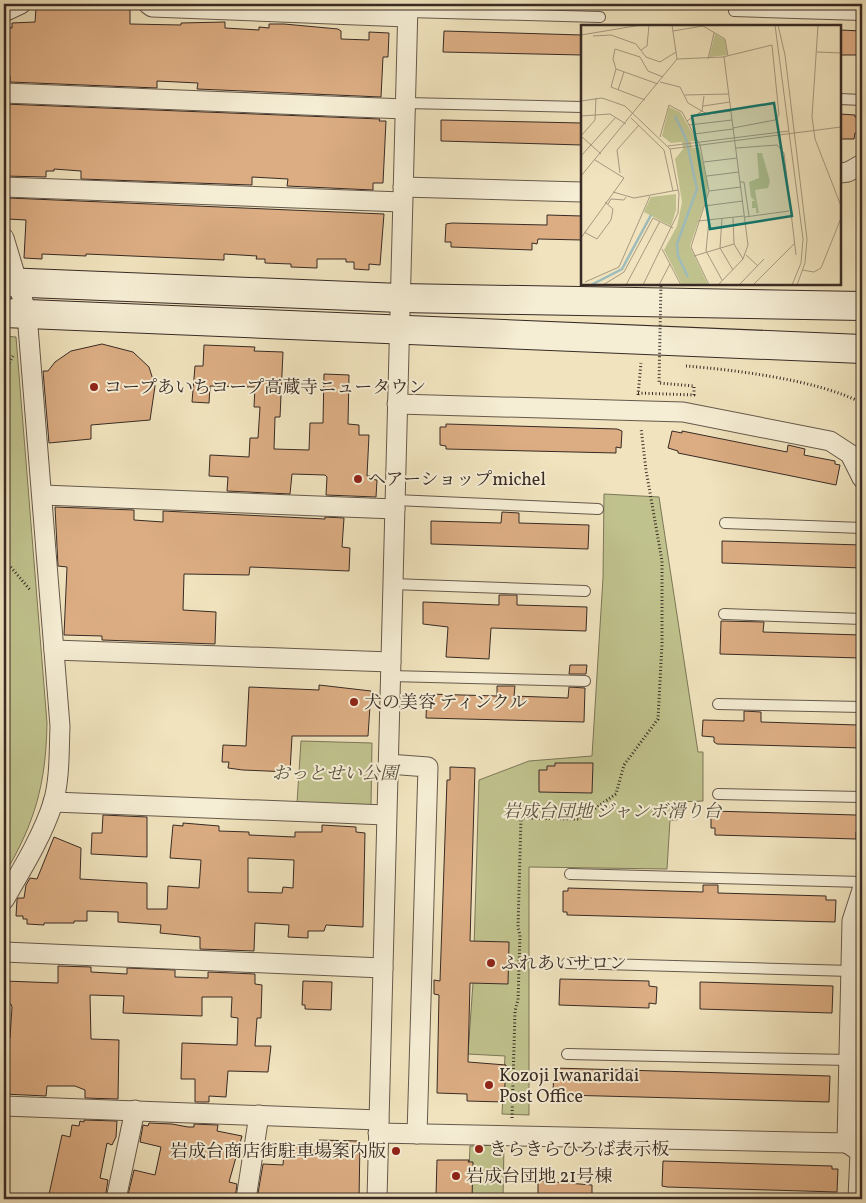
<svg xmlns="http://www.w3.org/2000/svg" width="866" height="1203" viewBox="0 0 866 1203" font-family="Vollkorn,'Noto Serif JP',serif">
  <style>
    .green { fill: #c0c28d; stroke: #7c7659 }
    .building { fill: #dcad83; stroke: #382b25; fill-rule: evenodd }
    .lines { fill: none; stroke-linecap: round; stroke-linejoin: round }
    .lane-casing { stroke: #66594b; stroke-width: 12 }
    .street-casing { stroke: #66594b; stroke-width: 21 }
    .secondary-casing { stroke: #382b25; stroke-width: 30 }
    .path { stroke: #382b25; stroke-width: 3; stroke-dasharray: 1 2.5; stroke-linecap: butt }
    .lane { stroke: #f5edd4; stroke-width: 10 }
    .street { stroke: #f5edd4; stroke-width: 19 }
    .secondary { stroke: #f5edd4; stroke-width: 28 }
    .path-bridge { stroke: #382b25; stroke-width: 3; stroke-dasharray: 1 2.5; stroke-linecap: butt }
    .poi-dot { fill: #8f2418; stroke: #f5edd4; stroke-width: 2 }
    .labels { text-anchor: middle; stroke-width: 4; stroke-linejoin: round; paint-order: stroke }
    .poi-label { font-size: 18px; fill: #382b25; stroke: #f5edd4; text-anchor: start }
    .park-label { font-size: 18px; font-style: italic; fill: #5a513f; stroke: #f5edd4 }
    .inset-river { fill: none; stroke: #9ebcbb; stroke-width: 2.5 }
    .inset-road { fill: none; stroke: #a69980; stroke-width: 1 }
    .view { fill: #0f766e; fill-opacity: 0.15; stroke: #0f766e; stroke-width: 2.5 }
    .inset-edge { fill: none; stroke: #382b25; stroke-width: 2.5 }
  </style>
  <rect width="100%" height="100%" fill="#f0e3bd"/>
  <filter id="stains"><feTurbulence type="fractalNoise" baseFrequency=".004" numOctaves="4"/><feColorMatrix values="0 0 0 0 .2 0 0 0 0 .09 0 0 0 0 .02 0 0 0 .5 -.17"/></filter>
  <radialGradient id="worn" r=".72"><stop offset=".6" stop-color="#630" stop-opacity="0"/><stop offset="1" stop-color="#630" stop-opacity=".3"/></radialGradient>
  <g class="green">
    <path d="M4 336 16 337 47 723C46 784 35 823 4 875Z"/>
    <polygon points="604,494 659,497 698,752 703,752 703,801 678,802 677,820 670,820 667,869 529,867 529,1115 502,1114 505,1056 468,1054 473,983 479,780 529,761 592,756 603,578"/>
    <polygon points="301,741 372,743 371,805 297,803"/>
    <polygon points="504,1145 503,1199 468,1199 470,1146"/>
  </g>
  <g class="building">
    <polygon points="51,4 130,5 130,24 181,25 181,23 225,22 225,28 259,30 259,27 269,28 269,24 284,24 338,29 341,31 341,39 369,40 369,32 389,33 388,57 383,57 381,97 197,89 198,83 157,81 157,88 10,82 10,76 4,76 4,27 12,28 12,23 35,22 36,8 51,9"/>
    <polygon points="840,30 862,31 862,55 840,55"/>
    <polygon points="444,31 582,35 582,55 443,52"/>
    <polygon points="4,104 380,119 379,121 386,121 383,183 373,183 373,190 287,186 288,179 252,177 252,185 81,179 81,171 54,169 54,171 46,171 46,177 4,176"/>
    <polygon points="840,114 855,115 855,117 860,117 859,133 855,133 854,139 840,139"/>
    <polygon points="441,120 582,123 582,145 441,141"/>
    <polygon points="9,198 384,214 380,265 369,264 369,270 354,269 354,262 346,262 346,259 317,259 317,268 291,267 291,264 265,263 265,259 256,259 257,256 224,254 224,260 86,254 86,256 42,254 42,259 24,258 26,220 8,219"/>
    <polygon points="547,215 582,216 582,240 538,239 537,244 532,243 532,250 451,247 451,242 445,242 446,224 452,223 547,225"/>
    <polygon points="102,344 133,352 149,367 155,386 150,420 91,425 91,439 49,443 43,371 48,371 55,362 71,351"/>
    <polygon points="204,345 255,347 254,351 283,352 280,417 275,417 274,449 309,450 310,423 323,423 324,374 349,375 348,424 359,425 359,435 369,435 367,476 370,476 370,479 377,480 376,497 326,495 327,477 325,475 292,474 290,494 227,491 228,477 209,476 210,455 249,457 250,438 258,438 260,407 254,407 255,387 210,386 209,403 192,402 195,366 203,366"/>
    <polygon points="446,424 617,429 622,431 621,448 616,447 616,453 446,449 446,446 440,445 440,427 446,427"/>
    <polygon points="672,431 682,433 682,431 787,452 788,445 805,449 804,455 835,461 835,464 840,465 836,485 678,453 678,451 668,448"/>
    <polygon points="55,507 134,510 134,520 163,522 163,511 325,519 325,517 344,518 342,547 350,548 349,571 250,567 249,575 184,574 183,610 216,612 215,644 102,640 102,636 64,635 67,567 58,566"/>
    <polygon points="502,512 519,513 519,523 589,525 588,549 431,544 431,521 501,523"/>
    <polygon points="722,541 862,545 862,568 722,563"/>
    <polygon points="499,595 517,595 517,605 587,607 586,631 491,628 489,659 446,657 448,627 423,624 423,602 499,605"/>
    <polygon points="721,621 764,622 763,632 861,635 862,654 860,658 720,654"/>
    <polygon points="570,665 587,665 586,674 569,674"/>
    <polygon points="319,685 371,691 368,736 292,736 290,772 243,770 228,768 229,762 222,762 223,745 246,746 249,687 319,690"/>
    <polygon points="497,686 515,686 514,696 568,698 569,687 585,688 584,722 426,718 427,694 497,696"/>
    <polygon points="744,711 761,712 761,722 858,725 858,727 862,727 862,748 717,744 714,742 714,737 702,736 703,720 744,721"/>
    <polygon points="555,763 593,763 592,793 539,792 539,770 547,770 547,766 555,766"/>
    <polygon points="450,767 475,768 470,941 509,942 508,984 470,983 468,1062 506,1065 504,1102 467,1101 467,1094 437,1093 439,995 434,994 434,980 440,981 447,780 450,780"/>
    <polygon points="711,811 856,815 862,816 862,832 856,832 856,839 715,835 715,828 711,828"/>
    <polygon points="103,815 147,817 147,857 91,854 92,833 102,833"/>
    <path d="M183 823 219 826V831L249 832V835L295 837V832H322V825L356 827V832L365 833 363 927 326 925 324 931H308V938L288 937 289 925 255 923 254 951 200 949V937L160 933 161 925 118 922V912L87 911V921H74V923H44V925L27 924V919H23V916H16L17 900 18 898H24L26 885 30 878 37 879 54 837 81 848 80 879 147 883V909H167L168 886 199 888 201 860 170 858 173 825 183 826ZM248 858 294 860 293 888 283 887 282 893 248 892Z"/>
    <polygon points="703,885 718,885 718,893 826,896 826,900 836,900 835,922 567,915 567,912 563,912 563,891 568,891 568,888 703,892"/>
    <polygon points="58,966 91,967 91,972 127,974 127,968 175,970 175,977 208,978 208,972 255,974 255,984 262,985 261,1018 257,1018 255,1046 271,1046 268,1072 228,1071 226,1097 209,1096 209,1102 195,1102 195,1079 181,1079 182,1043 237,1045 238,1018 231,1017 232,997 202,997 202,1016 123,1013 124,996 90,995 91,1039 119,1040 118,1099 85,1098 85,1090 75,1086 47,1086 46,1096 4,1094 4,1038 10,1038 12,1007 11,1004 4,1004 4,981 58,983"/>
    <polygon points="560,979 649,981 649,986 657,987 656,1004 649,1003 649,1008 559,1005"/>
    <polygon points="303,981 332,982 331,1010 305,1009 305,1005 302,1005"/>
    <polygon points="700,982 833,986 832,1013 700,1009"/>
    <polygon points="554,1068 830,1076 829,1102 563,1095 563,1092 553,1092"/>
    <polygon points="84,1120 117,1121 116,1137 112,1145 107,1143 100,1178 108,1180 105,1199 48,1199 62,1135 70,1137 72,1125 79,1126 80,1121 84,1122"/>
    <polygon points="149,1123 172,1124 188,1127 194,1127 194,1124 218,1125 217,1131 242,1136 229,1182 237,1184 235,1199 127,1199 134,1170 155,1175 161,1147 140,1142 143,1125 148,1126"/>
    <polygon points="319,1140 360,1141 359,1199 257,1199 263,1164 283,1165 284,1151 293,1151 293,1146 318,1147"/>
    <polygon points="437,1160 469,1160 468,1162 473,1162 472,1199 443,1199 443,1196 436,1196"/>
    <polygon points="663,1161 832,1166 832,1169 838,1169 837,1192 667,1187 662,1186"/>
    <polygon points="543,1181 592,1185 592,1199 538,1199 538,1182"/>
  </g>
  <g class="lines">
    <g class="lane-casing">
      <g id="lane">
        <polyline points="734,11 862,15"/>
        <polyline points="408,12 600,17"/>
        <polyline points="840,99 862,100"/>
        <polyline points="405,103 582,107"/>
        <polyline points="395,500 598,509"/>
        <polyline points="725,523 862,528"/>
        <polyline points="392,584 585,591"/>
        <polyline points="724,614 862,619"/>
        <polyline points="390,676 585,681"/>
        <polyline points="718,704 862,707"/>
        <polyline points="718,794 862,797"/>
        <polyline points="570,874 862,882"/>
        <polyline points="567,963 851,971"/>
        <polyline points="567,1054 849,1060"/>
      </g>
    </g>
    <g class="street-casing">
      <g id="street">
        <polyline points="148,4 152,7 407,17"/>
        <polyline points="4,12 21,4"/>
        <polyline points="4,93 405,109"/>
        <polyline points="840,173 848,172 862,164"/>
        <polyline points="4,187 402,202"/>
        <polyline points="403,187 582,192"/>
        <path d="M4 238 27 314 60 726C59 751 60 779 53 803 42 837 22 869 4 900"/>
        <polyline points="397,404 683,412 830,441 850,454 862,478"/>
        <polyline points="43,495 395,509"/>
        <polyline points="54,650 391,662"/>
        <polyline points="388,764 428,767 417,1134"/>
        <polyline points="53,802 386,815"/>
        <polyline points="4,952 383,968"/>
        <polyline points="4,1106 379,1120"/>
        <polyline points="378,1133 847,1143"/>
        <polyline points="116,1199 135,1110"/>
        <polyline points="246,1199 259,1115"/>
        <polyline points="377,1199 408,4"/>
        <polyline points="858,1199 860,1152 847,1143 852,921 862,890"/>
      </g>
    </g>
    <g class="secondary-casing">
      <g id="secondary">
        <polyline points="4,282 400,298 862,306"/>
        <polyline points="4,313 862,349"/>
      </g>
    </g>
    <g class="path">
      <path d="M686 366C736 370 818 380 862 403"/>
      <polyline points="4,372 13,356"/>
      <polyline points="638,395 641,363"/>
      <polyline points="4,559 31,591"/>
      <polyline points="512,1118 515,1011 518,1000 520,935 518,928 521,818 580,819 616,794 624,765 658,719 662,644 662,561 646,470 641,428"/>
    </g>
    <use href="#lane" class="lane"/>
    <use href="#street" class="street"/>
    <use href="#secondary" class="secondary"/>
    <polyline class="path-bridge" points="638,393 694,395 694,386 659,383 661,284"/>
  </g>
  <g class="poi-dot">
    <circle cx="94" cy="387" r="5"/>
    <circle cx="358" cy="479" r="5"/>
    <circle cx="354" cy="702" r="5"/>
    <circle cx="491" cy="963" r="5"/>
    <circle cx="489" cy="1085" r="5"/>
    <circle cx="479" cy="1149" r="5"/>
    <circle cx="396" cy="1151" r="5"/>
    <circle cx="456" cy="1176" r="5"/>
  </g>
  <g class="labels">
    <g class="poi-label">
      <text x="104" y="393">コープあいちコープ高蔵寺ニュータウン</text>
      <text x="368" y="485">ヘアーショップmichel</text>
      <text x="364" y="708">犬の美容 ティンクル</text>
      <text x="501" y="969">ふれあいサロン</text>
      <text x="499" y="1081">Kozoji Iwanaridai<tspan x="499" dy="21">Post Office</tspan></text>
      <text x="489" y="1155">きらきらひろば表示板</text>
      <text x="386" y="1157" text-anchor="end">岩成台商店街駐車場案内版</text>
      <text x="466" y="1182">岩成台団地 21号棟</text>
    </g>
    <g class="park-label">
      <text x="335" y="779">おっとせい公園</text>
      <text x="612" y="817">岩成台団地 ジャンボ滑り台</text>
    </g>
  </g>
  <g transform="translate(581 25)">
    <rect width="260" height="260" fill="#f0e3bd"/>
    <path d="M134 9 144 15 146 30 128 32ZM88 82 99 87 116 116H110L111 123 118 122 127 158 126 171 109 221 127 260H101L83 225 96 201 101 177 94 134 102 124 101 117 90 118 81 111ZM176 128H181L189 156 187 163 174 165 178 188H175V183H171V176H174L170 172 168 157 178 153ZM95 169V185L90 201 63 187 70 172Z" fill="#c0c28d"/>
    <path class="inset-river" d="M94 91 105 114 116 164 96 219 97 231 107 252M10 260 41 244 70 190"/>
    <path class="inset-road" d="M91 0 96 34 142 32 191 20 198 90 194 95 152 103M194 0 222 214 220 238 211 260M197 0 204 30 226 214 224 238 216 260M237 0 231 92 234 114 260 181M122 1 144 14 147 31M92 6 122 1M0 10 60 0M12 11 30 10 55 19 65 32 79 37 95 27M60 25 66 21 68 0M236 27 260 28M127 34 133 8M35 44 77 59M79 57 99 62 107 78 126 89 150 86M37 65 43 47M104 70 148 69M64 75 30 62 35 44 32 34 34 24 59 32 67 46 82 52M0 76 21 73 44 81 89 124 98 169 97 188 62 260M122 81 149 77M0 91 29 89 45 99M50 93 83 125 92 166M106 96 121 86 123 71M108 100 151 95M113 109 152 104M0 111 14 95 15 73M0 111 20 129M79 112 88 80 101 87 119 120 128 166 110 222 128 260M87 121 208 106M155 123 196 120 203 128 215 230M89 124 260 102M0 131 35 92M123 137 156 133M39 148 36 125 58 100M0 151 96 34M126 151 158 147M159 157H163L168 191M128 166 160 162M32 167 53 173 97 165M27 179 30 174 43 175 45 172M123 181 162 176M152 192 153 219 162 234M164 192 208 186M141 193 139 223 152 245M128 195 125 226 141 255M117 196 163 191M3 207 16 214 30 195 32 184 24 177M0 213 43 153 14 135M81 224 100 260M165 230 177 241M113 231 153 219M221 245 233 247 240 243 260 193M4 257 38 242 69 171M22 260 43 247 72 193 92 203M45 260 79 196M78 260 89 239M137 260 162 234 167 220 143 32M158 260 183 234M172 260 213 219"/>
    <path class="view" d="M193 78 211 191 129 204 111 91Z"/>
    <rect width="260" height="260" class="inset-edge"/>
  </g>
  <rect width="866" height="1203" fill="none" stroke="#f0e3bd" stroke-width="20"/>
  <rect x="5" y="5" width="856" height="1193" fill="none" stroke="#382b25" stroke-width="2.5"/>
  <rect x="10" y="10" width="846" height="1183" fill="none" stroke="#382b25"/>
  <rect width="100%" height="100%" filter="url(#stains)"/>
  <rect width="100%" height="100%" fill="url(#worn)"/>
</svg>
